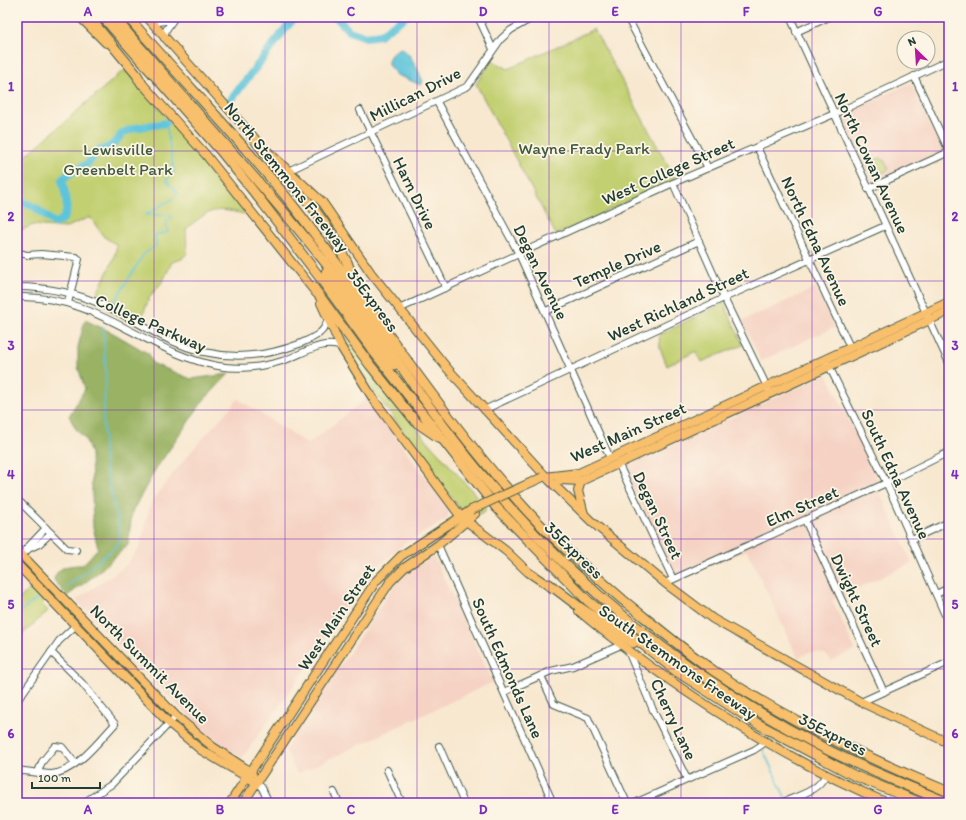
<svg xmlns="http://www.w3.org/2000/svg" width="966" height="820" viewBox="0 0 966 820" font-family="Itim,sans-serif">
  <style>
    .built { fill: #f5d2c3 }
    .green { fill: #c3d072; stroke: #718653 }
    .forest { fill: #9ab264; stroke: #5c784c }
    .water { fill: #5dc4da; stroke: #3e8087 }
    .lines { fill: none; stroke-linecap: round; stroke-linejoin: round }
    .stream { stroke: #5dc4da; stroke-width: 1.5 }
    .river { stroke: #5dc4da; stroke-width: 8 }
    .minor-casing { stroke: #40574b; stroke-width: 8 }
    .major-casing { stroke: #40574b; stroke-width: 10 }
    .highway-casing { stroke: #40574b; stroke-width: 11 }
    .minor { stroke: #fff; stroke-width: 6 }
    .major { stroke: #f8bf6c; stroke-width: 8 }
    .highway { stroke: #f8bf6c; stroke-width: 9 }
    .major-bridge-casing { stroke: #40574b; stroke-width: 10; stroke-linecap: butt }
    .major-bridge { stroke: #f8bf6c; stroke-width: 8 }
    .grid { fill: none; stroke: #7b2cbf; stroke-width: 1; stroke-opacity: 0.55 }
    .labels { text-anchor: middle; stroke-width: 3.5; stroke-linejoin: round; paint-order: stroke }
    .street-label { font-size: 17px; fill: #1f3d34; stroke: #fcf5e5 }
    .park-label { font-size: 17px; fill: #405a40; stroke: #fcf5e5 }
    .neatline { fill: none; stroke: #7b2cbf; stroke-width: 1.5 }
    .grid-label { font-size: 13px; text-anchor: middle; font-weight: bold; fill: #7b2cbf }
  </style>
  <rect width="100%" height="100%" fill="#fcf5e5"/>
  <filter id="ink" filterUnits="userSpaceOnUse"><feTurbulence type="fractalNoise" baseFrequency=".025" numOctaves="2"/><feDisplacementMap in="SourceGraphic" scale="8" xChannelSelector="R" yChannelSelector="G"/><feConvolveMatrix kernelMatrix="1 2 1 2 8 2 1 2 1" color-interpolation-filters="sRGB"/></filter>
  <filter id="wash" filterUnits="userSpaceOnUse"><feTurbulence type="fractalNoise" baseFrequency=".012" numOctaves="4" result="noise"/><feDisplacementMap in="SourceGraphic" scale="16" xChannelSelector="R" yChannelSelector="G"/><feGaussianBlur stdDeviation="0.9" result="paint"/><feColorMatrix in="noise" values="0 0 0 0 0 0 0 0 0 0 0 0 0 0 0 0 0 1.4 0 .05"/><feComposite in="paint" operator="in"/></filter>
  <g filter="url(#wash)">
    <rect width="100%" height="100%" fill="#f8e8d0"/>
    <g class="built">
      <polygon points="911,83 943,151 872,183 841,116"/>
      <polygon points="816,288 835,327 761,361 742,321"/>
      <polygon points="827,374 878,480 875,482 912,563 832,600 855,650 831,661 825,654 817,652 809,652 798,658 747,550 677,581 624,467"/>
      <polygon points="367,398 450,511 446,520 404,544 361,581 305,670 242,758 221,745 184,712 76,600 125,566 139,549 151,502 183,461 238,399 308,444"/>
      <polygon points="431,556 434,557 493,682 297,774 285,749 397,581"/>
    </g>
    <g class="green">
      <polygon points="594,29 675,179 556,235 476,84 492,60 508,69"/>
      <path d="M123 71 129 73 246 212 244 214C213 207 210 209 186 229L187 253 182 259 172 262 163 281 150 296 141 319 138 320 95 298 114 258 117 245 104 237 90 217 65 228 33 225 17 232V159L21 160Z"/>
      <polygon points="880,158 884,160 889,169 879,175 871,172 867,164"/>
      <polygon points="724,303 743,345 701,362 696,351 667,366 660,348 659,335"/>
      <polygon points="335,324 411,422 466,484 483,503 486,511 467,519 370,386 345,345"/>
      <polygon points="31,588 44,601 42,604 48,611 17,639 17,601"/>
    </g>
    <path class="forest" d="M85 320 113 333 149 354 152 363 191 379 229 374 203 401 155 470 132 512 128 545 95 575 67 596 54 580C57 566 70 565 83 565L98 548 93 527 91 454 86 440 76 429 69 416 85 389 78 367V347Z"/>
    <path class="water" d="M401 48C411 53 418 70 423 81L421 85 397 75 388 65C387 57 393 51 401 48Z"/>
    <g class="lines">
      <g class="stream">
        <path d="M113 304 144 254 156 246 155 235 168 232 166 223 172 218 170 215H146C149 211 170 201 177 196V192L166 180 174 172 166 123"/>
        <polyline points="67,587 119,544 118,522 105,466 103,418 106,375 103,328"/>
        <polyline points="17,619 20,612 38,598"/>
        <polyline points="763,750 785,797"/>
      </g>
      <g class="river">
        <polyline points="336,17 349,31 366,37 380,35 405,17"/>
        <polyline points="230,101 293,19 298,17"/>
        <path d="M17 199 36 208 54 223C74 221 65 193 62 180 76 165 86 172 97 151 108 149 117 143 122 133L135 128 166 123"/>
      </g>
    </g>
  </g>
  <g filter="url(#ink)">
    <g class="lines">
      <g class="minor-casing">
        <g id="minor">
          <polyline points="478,17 493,49"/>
          <polyline points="627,17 708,168"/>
          <polyline points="790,17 949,363"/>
          <polyline points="152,23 172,20"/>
          <polyline points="796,32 829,17"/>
          <polyline points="164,38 166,30 175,17"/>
          <polyline points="914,76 949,151"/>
          <polyline points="437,102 519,254 610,458"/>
          <polyline points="360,110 446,288"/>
          <polyline points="757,147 850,347"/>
          <polyline points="288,171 468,86 501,39 511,30 534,17"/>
          <polyline points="673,183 724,298 768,389"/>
          <polyline points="868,189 949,152"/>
          <polyline points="17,252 27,255 41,254 76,257 79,259 68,303"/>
          <path d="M17 287C48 287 77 293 105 306 128 316 149 331 172 341 213 360 257 360 299 344 313 338 325 334 328 318"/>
          <path d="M17 297C97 294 146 353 218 366 238 370 263 367 282 361 302 355 321 339 341 347"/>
          <polyline points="399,309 673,183 834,114 949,60"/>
          <polyline points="546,311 699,241"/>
          <polyline points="828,364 886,482 949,624"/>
          <polyline points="484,410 724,298 885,226"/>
          <polyline points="618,463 673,579"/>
          <polyline points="17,499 67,549 76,550"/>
          <polyline points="805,520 884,692"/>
          <polyline points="912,539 949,522"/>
          <polyline points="438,545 553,803"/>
          <polyline points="26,549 46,528"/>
          <polyline points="17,559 30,548 39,544 51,533"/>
          <polyline points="665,583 884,484 949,452"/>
          <polyline points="936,594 949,588"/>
          <polyline points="628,651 653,710 687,779"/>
          <polyline points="541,676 554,704 588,718 627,803"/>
          <polyline points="504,692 551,671 573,666 621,645"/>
          <polyline points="17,701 59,641 75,626"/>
          <polyline points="861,702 949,662"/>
          <polyline points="439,746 464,803"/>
          <path d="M17 770C28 771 40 774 51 774 75 773 99 741 115 724L82 683 51 652"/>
          <polyline points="387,770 402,803"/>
          <polyline points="38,772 42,762 55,746 62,747 75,763"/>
          <polyline points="257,782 262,788 269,803"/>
          <polyline points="334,792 339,803"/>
          <polyline points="83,803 112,784 176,716"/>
          <polyline points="635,803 754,750 766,742"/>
          <path d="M781 803C797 796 819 791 826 774"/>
        </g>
      </g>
      <g class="major-casing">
        <g id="major">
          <polyline points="80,17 106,43"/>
          <polyline points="147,17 255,139"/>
          <polyline points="138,79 206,155 316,293"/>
          <polyline points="265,149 323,203 371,273 447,368 549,480 592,522 665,583 713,619 861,702 949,743"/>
          <polyline points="321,303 341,347 374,400 461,517 506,551 528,572 552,588"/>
          <polyline points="544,477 579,473 949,302"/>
          <polyline points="559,480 581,481 949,311"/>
          <polyline points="581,481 578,491 584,514"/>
          <polyline points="17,550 176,716 213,747 251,772 253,776"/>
          <polyline points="17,564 169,723 201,750 252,780"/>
          <path d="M579 611C602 631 627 649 651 667 725 720 804 768 888 803"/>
          <polyline points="230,803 376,581 401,556 471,510"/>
          <polyline points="243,803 390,582 404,568 438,545 475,514"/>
        </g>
      </g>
      <g class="highway-casing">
        <g id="highway">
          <polyline points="89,17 137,75 142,84"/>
          <polyline points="103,17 220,150 262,202 321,279 374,352 496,507 588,601 676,671 758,724 853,775 921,803"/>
          <path d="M114 17C183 99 258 177 324 261 382 335 431 416 492 487 584 594 695 681 820 746 862 768 905 785 949 803"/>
          <path d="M128 17C182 80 239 138 291 203 372 306 441 418 530 514 559 545 591 572 623 600 653 624 682 649 714 671 788 721 867 758 949 792"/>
          <polyline points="252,136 276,168 311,205 325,224 347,262 355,284"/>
          <polyline points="326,272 351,309 394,365"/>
          <polyline points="313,287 370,365 416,422 438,437"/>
          <polyline points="549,584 582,609 633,643"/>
        </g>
      </g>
      <use href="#minor" class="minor"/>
      <use href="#major" class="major"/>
      <use href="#highway" class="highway"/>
      <g class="major-bridge-casing">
        <polyline id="major-bridge" points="471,510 543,477"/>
      </g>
      <use href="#major-bridge" class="major-bridge"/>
    </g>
  </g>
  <path class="grid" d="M154 17V803M285 17V803M417 17V803M549 17V803M681 17V803M812 17V803M17 151H949M17 281H949M17 410H949M17 539H949M17 669H949"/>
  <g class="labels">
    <g class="street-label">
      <text transform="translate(415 94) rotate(-27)" y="6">Millican Drive</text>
      <text transform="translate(872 163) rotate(65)" y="6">North Cowan Avenue</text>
      <text transform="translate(668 171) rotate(-24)" y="6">West College Street</text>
      <text transform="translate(287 177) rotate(51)" y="6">North Stemmons Freeway</text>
      <text transform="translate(415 193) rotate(64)" y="6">Harn Drive</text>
      <text transform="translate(816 241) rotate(65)" y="6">North Edna Avenue</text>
      <text transform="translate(617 264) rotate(-24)" y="6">Temple Drive</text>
      <text transform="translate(541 272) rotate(64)" y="6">Degan Avenue</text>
      <text transform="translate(373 300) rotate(53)" y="6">35Express</text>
      <text transform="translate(678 304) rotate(-25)" y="6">West Richland Street</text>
      <text transform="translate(151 323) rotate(24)" y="6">College Parkway</text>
      <text transform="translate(628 432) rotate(-24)" y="6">West Main Street</text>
      <text transform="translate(896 474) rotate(65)" y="6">South Edna Avenue</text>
      <text transform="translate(802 506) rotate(-24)" y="6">Elm Street</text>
      <text transform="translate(658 515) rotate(65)" y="6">Degan Street</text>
      <text transform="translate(574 550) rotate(44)" y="6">35Express</text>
      <text transform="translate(857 600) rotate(65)" y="6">Dwight Street</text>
      <text transform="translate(336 617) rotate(-56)" y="6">West Main Street</text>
      <text transform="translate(678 662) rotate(35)" y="6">South Stemmons Freeway</text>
      <text transform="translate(150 664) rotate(45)" y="6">North Summit Avenue</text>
      <text transform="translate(508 668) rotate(66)" y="6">South Edmonds Lane</text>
      <text transform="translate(674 719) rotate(65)" y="6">Cherry Lane</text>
      <text transform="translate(833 734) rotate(27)" y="6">35Express</text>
    </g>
    <g class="park-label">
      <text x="584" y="154">Wayne Frady Park</text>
      <text x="118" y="155">Lewisville<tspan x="118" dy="20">Greenbelt Park</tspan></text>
    </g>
  </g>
  <rect width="966" height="820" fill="none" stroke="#fcf5e5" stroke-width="44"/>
  <g transform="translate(916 50) rotate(335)"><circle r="19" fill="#fcf5e5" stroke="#a4ab9e"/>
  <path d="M0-3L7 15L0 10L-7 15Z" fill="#b5179e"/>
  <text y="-6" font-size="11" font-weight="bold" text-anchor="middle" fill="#1f3d34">N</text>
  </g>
  <path d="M32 782v6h68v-6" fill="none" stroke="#1f3d34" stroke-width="2"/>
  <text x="38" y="782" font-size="12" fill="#1f3d34" stroke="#fcf5e5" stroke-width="3" paint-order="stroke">100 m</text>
  <rect x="22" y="22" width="922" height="776" class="neatline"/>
  <g class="grid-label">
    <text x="88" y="16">A</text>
    <text x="220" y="16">B</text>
    <text x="351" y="16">C</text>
    <text x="483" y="16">D</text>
    <text x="615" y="16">E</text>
    <text x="746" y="16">F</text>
    <text x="878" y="16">G</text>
    <text x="11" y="91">1</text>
    <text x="955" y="91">1</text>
    <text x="11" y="221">2</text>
    <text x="955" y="221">2</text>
    <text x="11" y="350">3</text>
    <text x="955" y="350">3</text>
    <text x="11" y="479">4</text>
    <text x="955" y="479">4</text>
    <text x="11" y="609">5</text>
    <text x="955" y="609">5</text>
    <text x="11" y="738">6</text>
    <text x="955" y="738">6</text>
    <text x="88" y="814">A</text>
    <text x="220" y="814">B</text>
    <text x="351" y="814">C</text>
    <text x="483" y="814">D</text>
    <text x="615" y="814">E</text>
    <text x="746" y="814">F</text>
    <text x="878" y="814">G</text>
  </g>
</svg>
